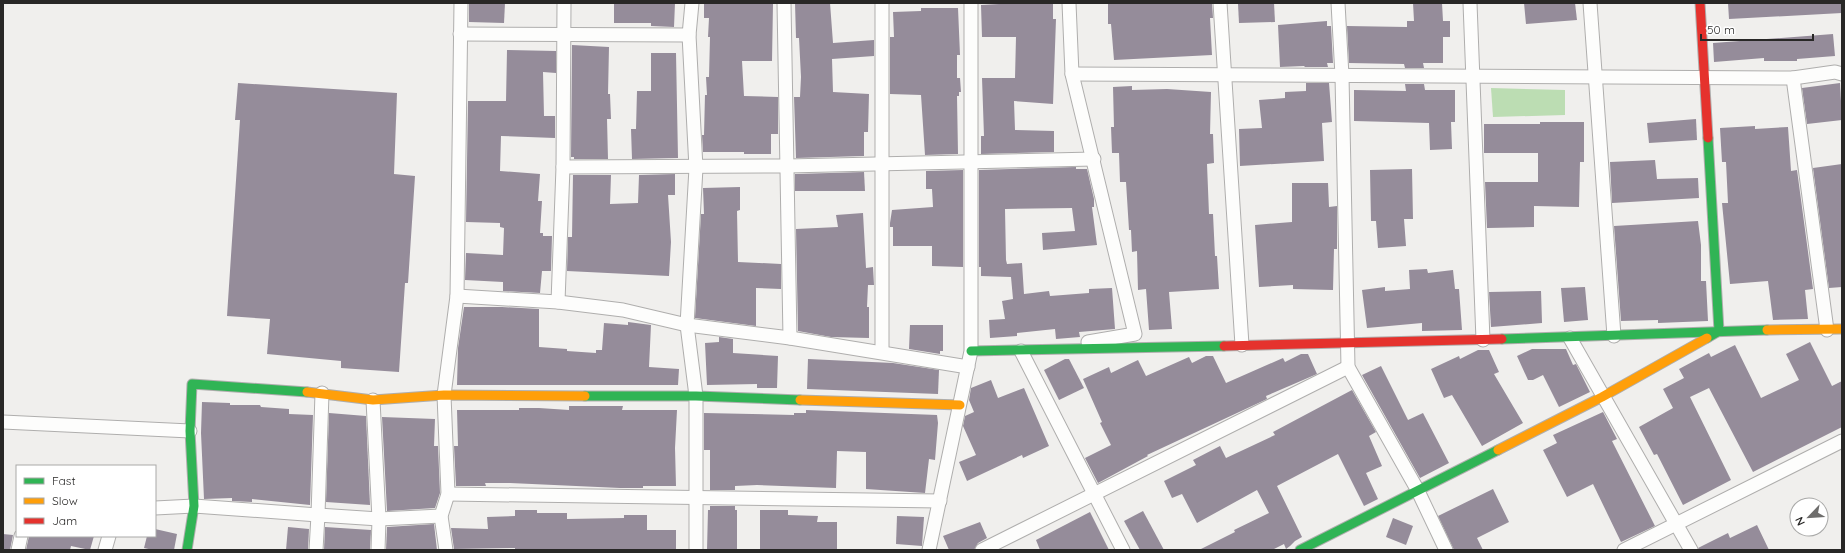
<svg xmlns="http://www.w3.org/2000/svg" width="1845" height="553" viewBox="0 0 1845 553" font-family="Quicksand,sans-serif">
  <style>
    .green { fill: #bcddb3 }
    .building { fill: #958c9a }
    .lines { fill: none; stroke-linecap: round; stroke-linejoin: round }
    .street-casing { stroke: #afaead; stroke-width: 15 }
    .fast-casing { stroke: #afaead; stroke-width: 11 }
    .slow-casing { stroke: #afaead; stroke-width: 11 }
    .jam-casing { stroke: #afaead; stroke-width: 11 }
    .street { stroke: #fdfdfc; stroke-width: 13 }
    .fast { stroke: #30b455; stroke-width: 9 }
    .slow { stroke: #ff9f0a; stroke-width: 9 }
    .jam { stroke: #e5322d; stroke-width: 9 }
  </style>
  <rect width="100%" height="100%" fill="#f0efed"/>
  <polygon class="green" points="1491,88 1565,90 1565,115 1493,117"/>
  <g class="building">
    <polygon points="469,3 505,3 504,23 469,22"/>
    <polygon points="614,3 675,3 674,27 651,26 651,23 614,23"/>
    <polygon points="704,3 773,4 772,61 742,61 744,96 778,97 778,134 771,134 771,154 744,154 744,152 703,152 702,135 704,135 705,95 707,95 706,77 709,77 710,37 708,37 709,18 704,18"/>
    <polygon points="795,3 830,3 833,43 874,40 874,56 832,59 833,92 869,94 868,132 864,132 864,156 796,158 794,97 800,97 801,77 799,38 796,38"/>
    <polygon points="1017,3 1053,4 1053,19 1056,19 1053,104 1014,101 1015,130 1054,131 1054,152 981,154 981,136 984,136 982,78 1015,78 1016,37 982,37 981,5"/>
    <polygon points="1108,3 1212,3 1213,18 1210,18 1212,55 1114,60 1111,24 1108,24"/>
    <polygon points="1274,3 1275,22 1239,23 1238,4"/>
    <polygon points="1413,3 1442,3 1443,21 1450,21 1450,37 1443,37 1443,63 1423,63 1424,68 1405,68 1404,64 1349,63 1347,26 1407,27 1407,21 1414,21"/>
    <polygon points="1524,3 1575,3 1577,20 1526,24"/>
    <polygon points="1728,3 1842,3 1842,13 1729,19"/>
    <polygon points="921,8 958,8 960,55 957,55 957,78 960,78 961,92 959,92 959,96 957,96 958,154 925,155 921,95 890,94 890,37 894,37 893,12 921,11"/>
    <polygon points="1327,21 1327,26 1331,26 1333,63 1327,63 1328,67 1305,67 1304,66 1280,67 1278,25"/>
    <polygon points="1833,34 1835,56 1797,59 1797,61 1764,61 1764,58 1714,62 1713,43"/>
    <polygon points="572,45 609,47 608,94 610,94 611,119 607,119 608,159 574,159 574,157 571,157"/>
    <polygon points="507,50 556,51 556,73 543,72 544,116 555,116 555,138 501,136 500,171 540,174 538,201 542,201 540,233 543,233 543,236 552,236 551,271 542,271 540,293 503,291 503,282 465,280 466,253 503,255 504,228 500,227 500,223 466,222 468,101 506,101"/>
    <polygon points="651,53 676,53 678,158 632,159 631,129 636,129 637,91 651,91"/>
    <polygon points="238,83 397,93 394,174 415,176 408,283 405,283 399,372 341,368 341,361 267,354 270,319 227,316 240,120 235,120"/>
    <polygon points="1306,83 1329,83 1332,122 1322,123 1324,161 1240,166 1239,129 1262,128 1259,100 1285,98 1285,92 1306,91"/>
    <polygon points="1840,83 1842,120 1807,124 1802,88"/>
    <polygon points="1405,84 1424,84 1425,90 1455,90 1455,122 1451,122 1452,149 1430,150 1429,123 1354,121 1354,90 1406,91"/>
    <polygon points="1132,86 1132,90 1167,89 1211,92 1210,134 1213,134 1214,163 1207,164 1209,214 1213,214 1215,256 1217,256 1219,289 1169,292 1172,329 1149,330 1146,289 1138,290 1137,251 1132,252 1131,230 1129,230 1126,182 1120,182 1119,153 1112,153 1111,127 1114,127 1113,87"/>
    <polygon points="1696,119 1697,140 1649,143 1647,123"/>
    <polygon points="1540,122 1584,122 1584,162 1580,162 1579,207 1534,206 1534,227 1487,228 1485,182 1538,182 1538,153 1484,153 1484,124 1540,124"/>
    <polygon points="1755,126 1755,129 1788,127 1791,171 1797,170 1813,289 1805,290 1808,319 1773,320 1768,281 1730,284 1722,203 1728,203 1726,162 1722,162 1720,128"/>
    <polygon points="1655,160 1657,179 1698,178 1699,198 1612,203 1610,162"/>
    <polygon points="1842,164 1842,287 1829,288 1813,168"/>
    <polygon points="1076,167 1076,169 1087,169 1094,199 1094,207 1092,207 1097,245 1043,250 1042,233 1075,231 1072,208 1005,209 1006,260 1007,264 1022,263 1024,294 1049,291 1050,296 1089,293 1089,289 1112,288 1115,329 1079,332 1080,337 1056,339 1055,329 1017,333 1017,336 990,338 989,320 1005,319 1002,301 1013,299 1011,277 981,276 981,267 979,267 979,170"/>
    <polygon points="1412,169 1413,219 1404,219 1406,246 1378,248 1376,221 1371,221 1370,170"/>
    <polygon points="963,170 963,267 932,266 932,246 893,246 893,227 890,227 890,223 892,210 933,207 932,189 926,189 926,171"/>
    <polygon points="864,172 865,191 795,191 795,174"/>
    <polygon points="675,174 675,195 668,195 671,242 669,276 567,271 568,237 572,237 573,175 611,175 610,204 638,203 639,175"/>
    <polygon points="1292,183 1328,183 1329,207 1337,206 1337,249 1334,249 1333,290 1293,289 1293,285 1259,287 1255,225 1292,222"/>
    <polygon points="740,187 740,210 737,211 738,262 781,264 781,289 756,288 756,326 695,318 701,214 704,214 703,188"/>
    <polygon points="863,213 866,268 873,267 874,285 868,285 867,307 869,307 869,338 831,337 798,331 796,229 838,227 836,215"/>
    <polygon points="1698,221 1701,245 1701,281 1706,281 1708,321 1658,323 1658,320 1621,321 1614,226"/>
    <polygon points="1427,269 1428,273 1453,270 1455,289 1459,289 1462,330 1422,331 1422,323 1367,328 1362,290 1385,287 1385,291 1410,289 1409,270"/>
    <polygon points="1585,287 1588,320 1564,322 1561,288"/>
    <polygon points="1541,291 1542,323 1491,327 1489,292"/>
    <polygon points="464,307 502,307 539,309 539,347 567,349 567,351 596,353 596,350 602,350 604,323 628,325 628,322 651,325 649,367 679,369 678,385 457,385 458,348"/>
    <polygon points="910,325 943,325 943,351 940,351 940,354 909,349"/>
    <polygon points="719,337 733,339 733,353 778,356 777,388 757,388 757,384 707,385 705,343 719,342"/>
    <polygon points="1810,342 1832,386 1842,381 1842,427 1753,472 1709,388 1690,397 1731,480 1683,505 1657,454 1654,455 1639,427 1673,408 1663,389 1684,378 1679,369 1709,353 1711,357 1735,345 1761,398 1799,380 1786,354"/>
    <polygon points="1532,349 1566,349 1573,365 1576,364 1590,392 1559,407 1543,375 1533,380 1528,380 1517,356"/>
    <polygon points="1478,350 1489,350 1499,372 1494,374 1523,423 1482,446 1452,395 1444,398 1431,369 1459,356 1460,359"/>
    <polygon points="1301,354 1308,354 1317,374 1266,396 1267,399 1147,455 1148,456 1098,483 1085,458 1111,445 1100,423 1102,422 1083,379 1109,367 1111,373 1138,360 1146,376 1189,357 1192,363 1206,356 1213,356 1226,383 1283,358 1285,362"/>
    <polygon points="808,359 893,363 939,370 938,394 807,389"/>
    <polygon points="1065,359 1069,359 1084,388 1059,400 1044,370"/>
    <polygon points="1381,366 1408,420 1423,413 1449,463 1420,478 1362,375"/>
    <polygon points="991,380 998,398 1024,388 1049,446 1023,458 1022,455 967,481 959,462 976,455 963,426 965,416 974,412 969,400 971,388"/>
    <polygon points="1352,390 1376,432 1369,436 1382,466 1366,473 1378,499 1364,506 1338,454 1277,486 1302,537 1295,541 1290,546 1286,549 1284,544 1272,550 1199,550 1235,532 1234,530 1269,513 1257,490 1197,523 1182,494 1172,498 1164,481 1196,465 1193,460 1220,446 1226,458 1275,435 1273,432"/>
    <polygon points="202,402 230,403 230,405 260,405 261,407 289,409 289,414 313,415 310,505 252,499 252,502 232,501 232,498 204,499 201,433"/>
    <polygon points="569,406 623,406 622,410 677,410 675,448 676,486 643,486 643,488 620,488 510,483 485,483 486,486 456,486 454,446 458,446 457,410 519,410 519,408 539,408 569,410"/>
    <polygon points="806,410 937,415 938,423 935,460 929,459 925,493 866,489 866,452 837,451 836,488 757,485 735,486 735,490 710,490 710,450 704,450 704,413 794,415 794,413 806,413"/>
    <polygon points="1603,412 1617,439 1612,441 1655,526 1621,542 1593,484 1567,497 1543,450 1557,443 1553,435"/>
    <polygon points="329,413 366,416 370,505 326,502"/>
    <polygon points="382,417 435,419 434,446 438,446 440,493 435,508 387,511"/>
    <polygon points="1493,489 1509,522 1477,538 1483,550 1454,550 1438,516"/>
    <polygon points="710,506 735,506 735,510 737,510 737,550 707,550 708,510 710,510"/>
    <polygon points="515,510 537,510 537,513 567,513 567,519 624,518 624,515 647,515 647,530 676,530 676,550 515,550 515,548 454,549 451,528 488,529 487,517 515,516"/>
    <polygon points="760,510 788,510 788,515 818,516 817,522 837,522 837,550 760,550"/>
    <polygon points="1143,511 1164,550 1140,550 1124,521"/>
    <polygon points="1090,512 1109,550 1040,550 1036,540"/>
    <polygon points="897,516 924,517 922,546 896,544"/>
    <polygon points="1393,518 1413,526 1406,545 1386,537"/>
    <polygon points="980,522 987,538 978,543 974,550 949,550 943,536"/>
    <polygon points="434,524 437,550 386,550 387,527"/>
    <polygon points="1757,525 1769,550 1699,550 1698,548 1728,533 1730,538"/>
    <polygon points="288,527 309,529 308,550 286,550"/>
    <polygon points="325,527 371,530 370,550 324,550"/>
    <polygon points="155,529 177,534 174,550 153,550 144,548 147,536 155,536"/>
    <polygon points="3,534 13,535 10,550 3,550"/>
    <polygon points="29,536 94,536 90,550 71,546 70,550 26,550"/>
  </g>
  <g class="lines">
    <g class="street-casing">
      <g id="street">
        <polyline points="692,3 689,35 696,168 687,325 696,396 696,550"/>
        <polyline points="784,3 790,338"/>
        <polyline points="882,3 882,352"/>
        <polyline points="1069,3 1072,74 1135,334 1088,342"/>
        <polyline points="1220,3 1242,345"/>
        <polyline points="1338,3 1342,76 1348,367 1417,489 1446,550"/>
        <polyline points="1470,3 1483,340"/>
        <polyline points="1590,3 1614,336"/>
        <polyline points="460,34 689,35"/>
        <polyline points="1072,74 1793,78 1835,72 1842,74"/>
        <polyline points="1793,78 1827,330"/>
        <polyline points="563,167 787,166 1094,159"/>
        <polyline points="457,296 558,302 623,310 687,325 790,338 968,367"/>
        <polyline points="558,302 563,167 564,3"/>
        <polyline points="1570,338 1691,550"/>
        <polyline points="1021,351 1123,550"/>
        <polyline points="373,400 379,519 378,550"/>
        <polyline points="3,422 190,431"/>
        <polyline points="448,494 940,501"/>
        <polyline points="155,508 194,506 318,515 322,393"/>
        <polyline points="18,550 21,536"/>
        <polyline points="105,550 109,536"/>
        <polyline points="316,550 318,515 379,519 441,516"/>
        <polyline points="446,550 441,516 448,494 444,395 457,296 461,3"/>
        <polyline points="929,550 971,351 971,3"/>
        <polyline points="982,550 1348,367"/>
        <polyline points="1624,550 1842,441"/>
      </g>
    </g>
    <g class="fast-casing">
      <g id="fast">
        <polyline points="1707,338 1719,331 1708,138"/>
        <polyline points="1502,339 1767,330"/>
        <polyline points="971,351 1224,346"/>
        <polyline points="585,396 696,396 800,400"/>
        <polyline points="187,550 194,506 190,431 192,384 307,392"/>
        <polyline points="1300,550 1498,450"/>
      </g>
    </g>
    <g class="slow-casing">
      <g id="slow">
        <polyline points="1767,330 1842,329"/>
        <polyline points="307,392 373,400 444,395 585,396"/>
        <polyline points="800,400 960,405"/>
        <polyline points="1498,450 1602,397 1707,338"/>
      </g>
    </g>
    <g class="jam-casing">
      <g id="jam">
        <polyline points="1700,3 1708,138"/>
        <polyline points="1224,346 1502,339"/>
      </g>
    </g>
    <use href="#street" class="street"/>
    <use href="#fast" class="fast"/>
    <use href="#slow" class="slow"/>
    <use href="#jam" class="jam"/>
  </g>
  <rect width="1845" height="553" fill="none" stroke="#282726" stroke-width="8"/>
  <rect x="16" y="465" width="140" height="72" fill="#ffffff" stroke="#a9a9a8"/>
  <rect x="24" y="478" width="20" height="6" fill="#30b455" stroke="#a9a9a8"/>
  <text x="52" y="485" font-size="12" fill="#282726">Fast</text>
  <rect x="24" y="498" width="20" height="6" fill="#ff9f0a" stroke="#a9a9a8"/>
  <text x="52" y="505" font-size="12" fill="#282726">Slow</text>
  <rect x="24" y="518" width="20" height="6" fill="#e5322d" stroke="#a9a9a8"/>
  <text x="52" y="525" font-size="12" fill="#282726">Jam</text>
  <g transform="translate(1809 517) rotate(245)"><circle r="19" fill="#ffffff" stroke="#a9a9a8"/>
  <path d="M0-3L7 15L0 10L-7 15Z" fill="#6e6d6c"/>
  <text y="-6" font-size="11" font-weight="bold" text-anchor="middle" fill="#282726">N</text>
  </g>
  <path d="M1701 34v6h112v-6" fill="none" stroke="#282726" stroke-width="2"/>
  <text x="1707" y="34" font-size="12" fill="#282726" stroke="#ffffff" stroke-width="3" paint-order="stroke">50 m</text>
</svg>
